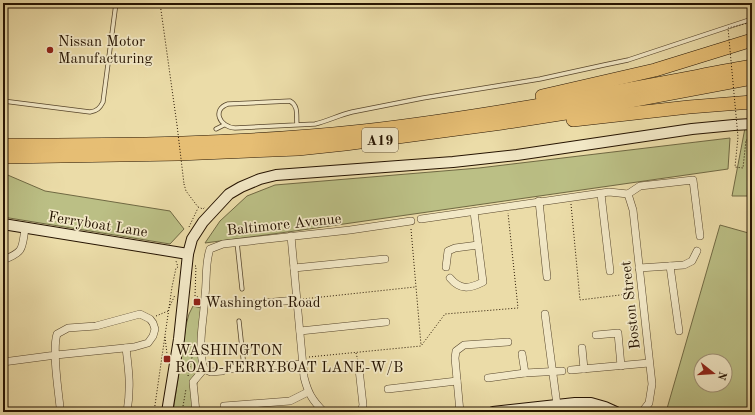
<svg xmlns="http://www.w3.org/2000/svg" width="755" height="415" viewBox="0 0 755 415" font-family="'Old Standard TT',serif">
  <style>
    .green { fill: #bbbf85; stroke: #706943; fill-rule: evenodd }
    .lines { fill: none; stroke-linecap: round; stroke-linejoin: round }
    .lane-casing { stroke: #56452b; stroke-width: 5 }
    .street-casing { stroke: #56452b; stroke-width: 8 }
    .secondary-casing { stroke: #251301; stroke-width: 12 }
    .highway-casing { stroke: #251301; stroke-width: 14 }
    .path { stroke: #251301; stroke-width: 1; stroke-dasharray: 1 2; stroke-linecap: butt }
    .lane { stroke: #f2e8c6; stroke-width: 3.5 }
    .street { stroke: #f2e8c6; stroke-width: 7 }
    .secondary { stroke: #f2e8c6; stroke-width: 10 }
    .highway { stroke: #e6be74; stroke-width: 13 }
    .path-bridge { stroke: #251301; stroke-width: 1; stroke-dasharray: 1 2; stroke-linecap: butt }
    .poi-dot { fill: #8f2418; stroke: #f2e8c6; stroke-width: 1.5 }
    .labels { text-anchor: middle; stroke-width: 3.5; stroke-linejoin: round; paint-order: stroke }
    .shield { fill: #f2e8c6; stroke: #62533c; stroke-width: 1 }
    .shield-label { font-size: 14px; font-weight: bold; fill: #251301 }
    .poi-label { font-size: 15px; fill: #251301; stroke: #f2e8c6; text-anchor: start }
    .street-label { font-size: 15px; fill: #251301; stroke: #f2e8c6 }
  </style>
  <rect width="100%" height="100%" fill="#ebdca8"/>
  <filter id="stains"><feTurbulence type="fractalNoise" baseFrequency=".005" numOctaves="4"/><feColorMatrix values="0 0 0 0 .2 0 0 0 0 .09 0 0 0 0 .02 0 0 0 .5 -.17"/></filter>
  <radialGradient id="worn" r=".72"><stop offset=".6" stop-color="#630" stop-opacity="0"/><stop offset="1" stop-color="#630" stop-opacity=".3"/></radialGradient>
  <g class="green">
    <polygon points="745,128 752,129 752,196 732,196"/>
    <polygon points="730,138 728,169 295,231 205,243 220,221 247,196 275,185 479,168"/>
    <polygon points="3,173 45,191 170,211 184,229 170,244 3,217"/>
    <path d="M720 225 752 234V412H666ZM701 361H725V385H701Z"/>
    <polygon points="193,306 201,308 198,342 200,367 192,410 184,411 183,412 173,412 186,325 189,314"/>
  </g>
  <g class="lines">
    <g class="lane-casing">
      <g id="lane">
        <path d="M3 101 90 112C97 111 100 108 103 102L116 3"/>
        <path d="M297 125C296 116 299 106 290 101L228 104C212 109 219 127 235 128L315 124C328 121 339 115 352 112L423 98 540 79 604 65 628 60 752 19"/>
        <polyline points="216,129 224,125"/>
        <polyline points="237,242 242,289"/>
        <polyline points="239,321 244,367"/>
      </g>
    </g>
    <g class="street-casing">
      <g id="street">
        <polyline points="601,194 610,271"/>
        <polyline points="628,194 633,210 652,384 649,403 642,412"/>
        <polyline points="628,194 640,186 693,180 700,236"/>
        <polyline points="539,201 547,277"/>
        <polyline points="421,219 609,192 628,194"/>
        <path d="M291 236 304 377C308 393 312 400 324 412"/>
        <path d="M3 260C24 252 22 249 25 228"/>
        <polyline points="670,266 679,331"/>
        <polyline points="446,267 448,251 455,248 478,245"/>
        <polyline points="294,268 385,259"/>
        <polyline points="639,268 684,265 692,261 697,251"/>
        <path d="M450 278C460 290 469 289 483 282L474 212"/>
        <polyline points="252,304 296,300"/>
        <polyline points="545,314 557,405"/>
        <polyline points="300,331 386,322"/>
        <polyline points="596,335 618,333 621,366"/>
        <path d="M126 348C129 372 131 388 127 412"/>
        <polyline points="582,348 584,369"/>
        <polyline points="522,354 525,373"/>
        <path d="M3 362 56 355 134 347 148 343 153 336 155 329 153 323 150 319 140 314 96 326 68 328 57 334C52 350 58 388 60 407V412"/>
        <path d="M204 369C197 344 204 320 205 295 207 280 205 263 210 249L223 244 350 230 411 221"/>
        <polyline points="204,369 211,372 222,371"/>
        <polyline points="231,369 303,364"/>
        <polyline points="359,369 363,405 361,412"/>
        <polyline points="571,370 649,363"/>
        <polyline points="488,378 525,373 562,371"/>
        <polyline points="388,389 457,381"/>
        <polyline points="224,406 290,401 308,392"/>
        <polyline points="196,412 193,382 204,369"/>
        <polyline points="460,412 455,358 456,351 464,345 508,342"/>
      </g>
    </g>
    <g class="secondary-casing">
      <g id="secondary">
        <polyline points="3,224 188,254"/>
        <polyline points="167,412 179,339 188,254 192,239 203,222 229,194 241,187 260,179 276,175 453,162 517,155 692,129 734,125 752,124"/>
        <polyline points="493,412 575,403 591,403 605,407 616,412"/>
      </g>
    </g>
    <g class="highway-casing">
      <g id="highway">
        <polyline points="542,96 655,70 752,40"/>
        <polyline points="573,120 689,107 752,102"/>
        <path d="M3 145C123 145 244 144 363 131 493 116 623 90 752 66"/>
        <polyline points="3,157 178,154 298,149 345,144 502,123 566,113 752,78"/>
      </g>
    </g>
    <g class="path">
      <polyline points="160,3 177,125"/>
      <polyline points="184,184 186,191 198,207"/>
      <polyline points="571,204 580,300 636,293"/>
      <polyline points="198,207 203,209 205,207"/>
      <polyline points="189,227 198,208"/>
      <polyline points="411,229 421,345"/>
      <polyline points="195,266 196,266 195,296 198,297"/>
      <polyline points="303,299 415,287"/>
      <polyline points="169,308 175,295"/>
      <polyline points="156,316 168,311"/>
      <polyline points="165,337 167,354"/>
      <polyline points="356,353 358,361"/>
      <polyline points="309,357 421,346 445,314 518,308 508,213"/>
      <polyline points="188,376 194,348"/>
      <polyline points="154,412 172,287 176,268 178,267 176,261"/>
      <polyline points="182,412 186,389"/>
    </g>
    <use href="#lane" class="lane"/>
    <use href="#street" class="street"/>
    <use href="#secondary" class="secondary"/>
    <use href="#highway" class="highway"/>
    <g class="path-bridge">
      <polyline points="752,22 728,28 738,137 735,167 743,168 746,140 752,141"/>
      <polyline points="177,125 184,184"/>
    </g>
  </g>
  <g class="poi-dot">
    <circle cx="50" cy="50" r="4"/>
    <rect x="193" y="298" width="8" height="8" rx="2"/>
    <rect x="163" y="355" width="8" height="8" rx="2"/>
  </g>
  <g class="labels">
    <rect class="shield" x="362" y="128" width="36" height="24" rx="3"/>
    <g class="shield-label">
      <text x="380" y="145">A19</text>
    </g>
    <g class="poi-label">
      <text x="58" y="46">Nissan Motor<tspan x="58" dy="17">Manufacturing</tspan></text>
      <text x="205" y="307">Washington Road</text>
      <text x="175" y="355">WASHINGTON<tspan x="175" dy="17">ROAD-FERRYBOAT LANE-W/B</tspan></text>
    </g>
    <g class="street-label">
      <text transform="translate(98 224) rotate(9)" y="5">Ferryboat Lane</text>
      <text transform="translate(284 224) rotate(-6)" y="5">Baltimore Avenue</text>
      <text transform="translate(630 305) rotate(-96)" y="5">Boston Street</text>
    </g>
  </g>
  <rect width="755" height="415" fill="none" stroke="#ebdca8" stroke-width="16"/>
  <rect x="4" y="4" width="747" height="407" fill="none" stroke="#251301" stroke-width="2"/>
  <rect x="8" y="8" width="739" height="399" fill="none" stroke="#251301"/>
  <g transform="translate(713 373) rotate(107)"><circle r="19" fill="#f2e8c6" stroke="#a09377"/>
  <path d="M0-3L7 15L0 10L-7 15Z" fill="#8f2418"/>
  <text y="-6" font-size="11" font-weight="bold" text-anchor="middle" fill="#251301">N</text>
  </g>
  <rect width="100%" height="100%" filter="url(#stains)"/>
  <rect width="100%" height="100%" fill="url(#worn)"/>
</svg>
